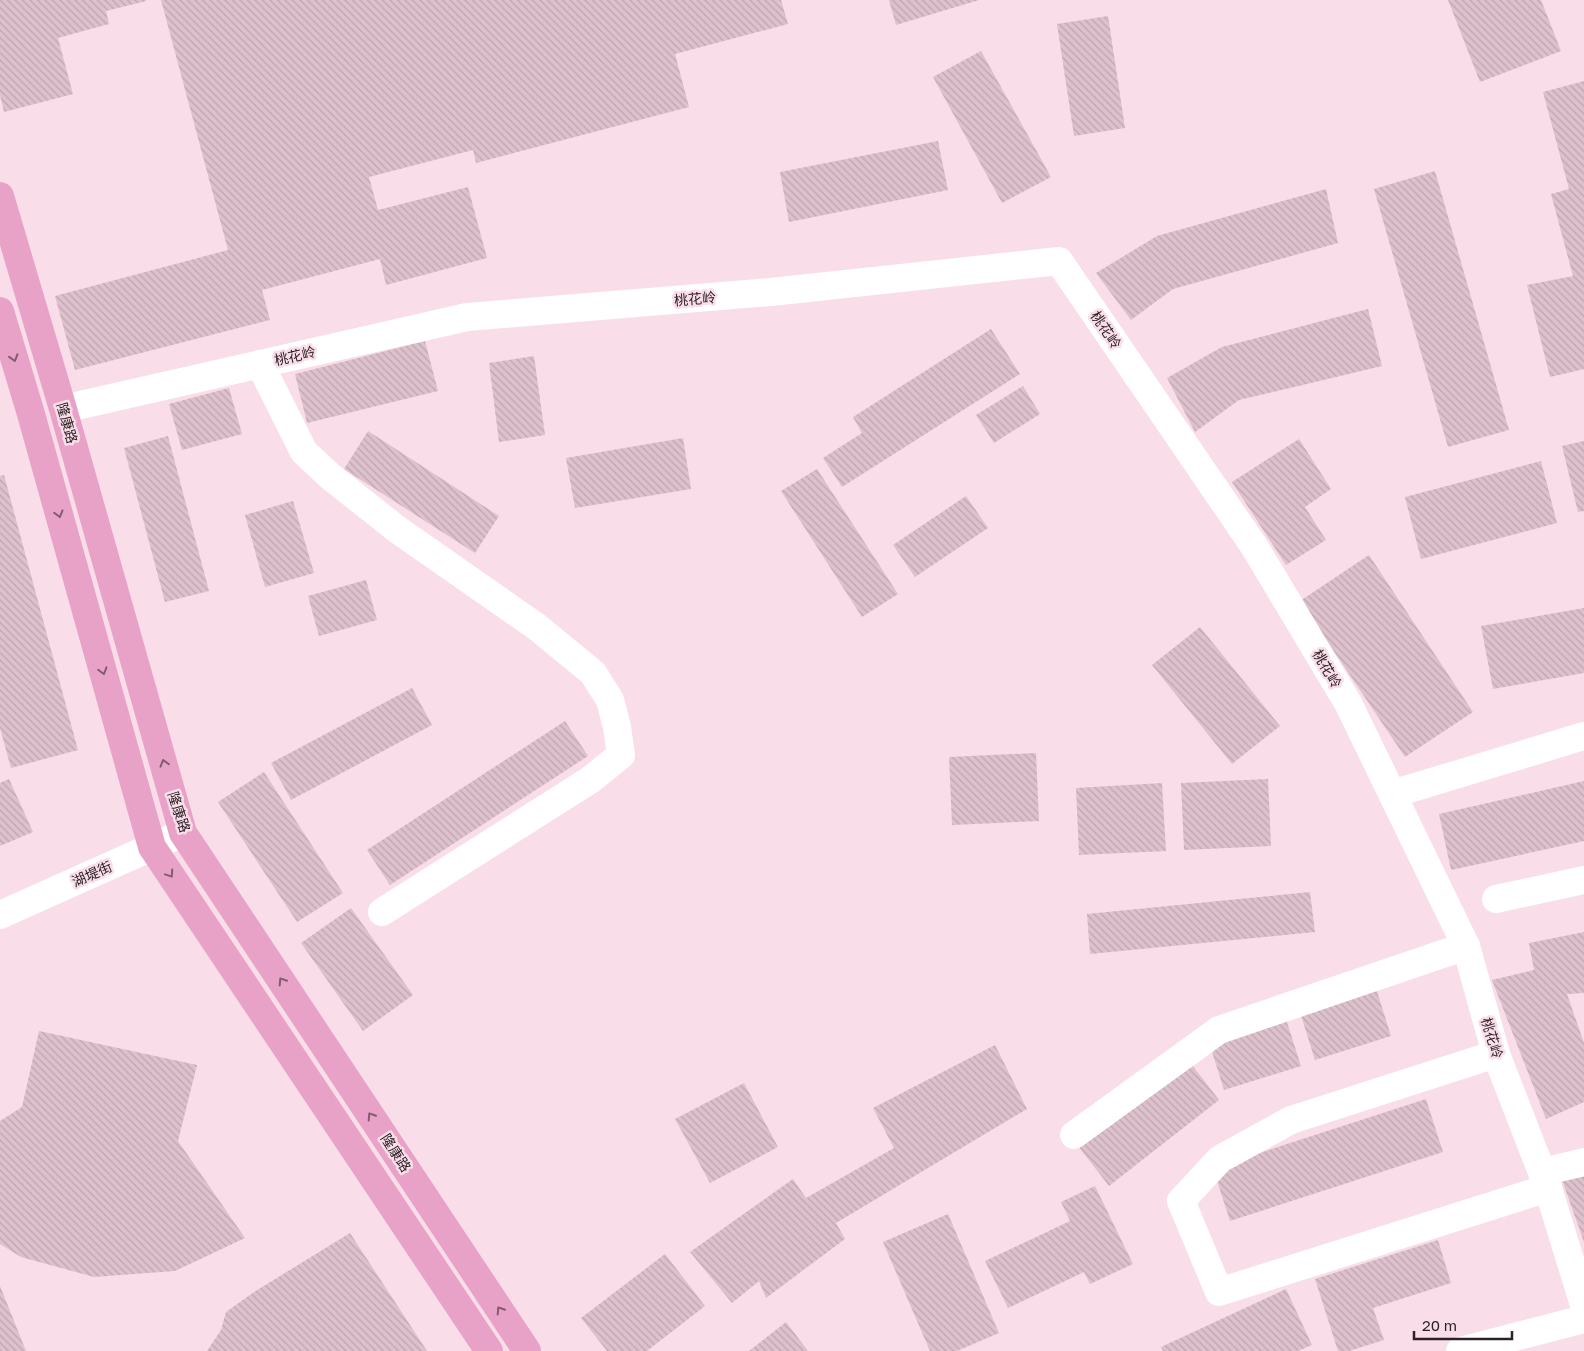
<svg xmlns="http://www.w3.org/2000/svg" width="1584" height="1351" viewBox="0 0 1584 1351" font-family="'Golos Text','Noto Sans SC',sans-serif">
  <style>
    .building { fill: url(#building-back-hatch) }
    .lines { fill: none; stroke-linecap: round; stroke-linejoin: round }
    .minor { stroke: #fff; stroke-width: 28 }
    .major { stroke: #e9a2c7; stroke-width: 28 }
    .oneway { stroke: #815c6e }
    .labels { text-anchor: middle; stroke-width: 5; stroke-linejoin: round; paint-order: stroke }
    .street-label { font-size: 14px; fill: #2c2226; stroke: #f9dde9 }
  </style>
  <defs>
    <pattern id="building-back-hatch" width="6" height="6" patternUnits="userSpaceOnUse" patternTransform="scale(1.25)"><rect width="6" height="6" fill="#ddc1cd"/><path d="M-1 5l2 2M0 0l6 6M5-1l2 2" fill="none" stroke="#bea6b0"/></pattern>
  </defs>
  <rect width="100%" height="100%" fill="#f9dde9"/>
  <g class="building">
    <polygon points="0,0 146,0 146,1 106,11 109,24 58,38 73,94 4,112 0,95"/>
    <polygon points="161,0 781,0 788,24 675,54 689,107 476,163 473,150 369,177 378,210 468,187 487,258 386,285 380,259 262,290 270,320 75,370 55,296 228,250"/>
    <polygon points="889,0 979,0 896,25"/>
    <polygon points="1448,0 1541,0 1561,51 1480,82"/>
    <polygon points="1108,16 1125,128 1074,136 1057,24"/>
    <polygon points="981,51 1051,177 1002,203 933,77"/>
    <polygon points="1584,81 1584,369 1550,377 1527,285 1573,276 1551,194 1569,189 1543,92"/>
    <polygon points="938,141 948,190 789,222 780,172"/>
    <polygon points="1435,171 1509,430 1448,447 1374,189"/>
    <polygon points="1326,189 1338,243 1173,289 1131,320 1096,273 1157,236"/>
    <polygon points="1368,309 1382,366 1239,400 1195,432 1167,378 1222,347"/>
    <polygon points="991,329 1020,374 842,487 823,458 862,433 853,417"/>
    <polygon points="425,341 438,391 307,423 295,374"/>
    <polygon points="534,356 545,435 499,442 489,363"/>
    <polygon points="1023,386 1040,414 994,443 976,415"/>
    <polygon points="229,388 242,434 182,450 169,404"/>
    <polygon points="368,431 499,516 475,553 344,469"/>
    <polygon points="168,436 209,591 165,602 124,448"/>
    <polygon points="683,438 691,489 575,508 566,458"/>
    <polygon points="1299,439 1331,489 1305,507 1326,540 1286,565 1232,482"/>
    <polygon points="1584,441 1584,511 1578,512 1562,446"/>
    <polygon points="1541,461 1557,523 1421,559 1405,497"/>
    <polygon points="817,469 898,594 862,617 781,491"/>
    <polygon points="4,475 78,750 11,768 0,728 0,476"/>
    <polygon points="966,496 988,528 915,577 893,545"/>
    <polygon points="293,501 314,573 265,587 245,515"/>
    <polygon points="1369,555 1473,712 1405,757 1300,601"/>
    <polygon points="366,580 377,620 319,636 308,596"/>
    <polygon points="1584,608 1584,673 1493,689 1481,626"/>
    <polygon points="1200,627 1280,726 1232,764 1152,665"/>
    <polygon points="412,688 432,725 291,800 271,763"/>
    <polygon points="565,721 588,756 390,885 367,850"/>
    <polygon points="1036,753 1039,821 952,825 949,757"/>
    <polygon points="264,772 343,893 297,922 218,802"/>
    <polygon points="9,779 33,832 0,846 0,783"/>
    <polygon points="1268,779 1271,846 1184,850 1181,783"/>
    <polygon points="1584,781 1584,841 1451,870 1439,814"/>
    <polygon points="1162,783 1166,851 1079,855 1076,788"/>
    <polygon points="1310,892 1315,932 1090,954 1087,914"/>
    <polygon points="351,908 413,995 363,1031 301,943"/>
    <polygon points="1584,932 1584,993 1567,994 1584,1043 1584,1102 1546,1119 1492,980 1534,970 1529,943"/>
    <polygon points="1376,988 1391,1036 1315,1060 1300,1012"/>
    <polygon points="1286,1019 1301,1066 1224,1090 1209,1042"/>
    <polygon points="39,1031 197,1065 178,1141 245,1238 175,1271 94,1277 21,1257 0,1244 0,1121 22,1107"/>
    <polygon points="995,1045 1027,1109 836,1223 845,1239 766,1298 759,1281 732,1303 690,1252 793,1179 806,1198 894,1148 873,1108"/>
    <polygon points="1189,1061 1219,1100 1109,1186 1078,1146"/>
    <polygon points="744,1083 778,1147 710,1183 675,1119"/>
    <polygon points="1426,1099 1443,1152 1230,1221 1213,1168"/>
    <polygon points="1584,1172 1584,1242 1562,1180"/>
    <polygon points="1095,1186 1133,1264 1090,1284 1084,1272 1008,1308 985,1261 1070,1221 1061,1202"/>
    <polygon points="948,1214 999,1333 957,1351 930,1351 883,1242"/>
    <polygon points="350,1233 427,1351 207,1351 221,1330 226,1312 254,1292"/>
    <polygon points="1438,1240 1451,1283 1373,1308 1384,1340 1349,1351 1338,1351 1315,1279"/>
    <polygon points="665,1254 705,1306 647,1351 607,1351 581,1318"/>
    <polygon points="0,1286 26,1351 0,1351"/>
    <polygon points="1286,1289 1312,1345 1298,1351 1163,1351 1161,1347"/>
    <polygon points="786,1322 808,1351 749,1351"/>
  </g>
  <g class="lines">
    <g class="minor">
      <polyline points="260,364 304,452 331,477 398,530 537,627 593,673 610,700 617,727 621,755 590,780 382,912"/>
      <polyline points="63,409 467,317 771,292 1059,261 1254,546 1348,703 1466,946 1496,1054 1548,1188 1584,1305"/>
      <polyline points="1392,794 1584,736"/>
      <polyline points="1496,899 1584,880"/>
      <polyline points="0,915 183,833"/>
      <polyline points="1496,1054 1291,1120 1220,1159 1181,1201 1219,1292 1548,1188"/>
      <polyline points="1074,1135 1219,1030 1466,946"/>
      <polyline points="1542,1172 1584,1162"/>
      <polyline points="1460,1351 1584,1319"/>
    </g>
    <g class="major">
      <polyline points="0,196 63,409 183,833 527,1351"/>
      <polyline points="0,311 31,414 152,847 489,1351"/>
    </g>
  </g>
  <defs><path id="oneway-chevron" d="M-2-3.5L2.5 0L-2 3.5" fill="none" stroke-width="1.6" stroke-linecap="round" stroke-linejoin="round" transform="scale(1.25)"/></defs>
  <g class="oneway">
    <use href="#oneway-chevron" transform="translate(14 358) rotate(73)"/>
    <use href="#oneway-chevron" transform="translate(59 514) rotate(74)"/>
    <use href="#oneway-chevron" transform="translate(103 671) rotate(74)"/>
    <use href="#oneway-chevron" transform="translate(164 763) rotate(-106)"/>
    <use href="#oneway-chevron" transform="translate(170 874) rotate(56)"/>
    <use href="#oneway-chevron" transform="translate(282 981) rotate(-123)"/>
    <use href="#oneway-chevron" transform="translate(371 1116) rotate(-123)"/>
    <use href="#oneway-chevron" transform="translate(500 1310) rotate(-123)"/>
  </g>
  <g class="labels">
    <g class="street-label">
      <text transform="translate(695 299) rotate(-5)" y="5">桃花岭</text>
      <text transform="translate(1106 330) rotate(56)" y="5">桃花岭</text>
      <text transform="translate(295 356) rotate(-13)" y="5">桃花岭</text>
      <text transform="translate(67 423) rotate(74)" y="5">隆康路</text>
      <text transform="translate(1327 669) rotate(59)" y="5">桃花岭</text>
      <text transform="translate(179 812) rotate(72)" y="5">隆康路</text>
      <text transform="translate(92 874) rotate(-24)" y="5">湖堤街</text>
      <text transform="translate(1492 1038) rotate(73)" y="5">桃花岭</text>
      <text transform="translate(396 1153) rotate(57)" y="5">隆康路</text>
    </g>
  </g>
  <path d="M1414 1331v8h98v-8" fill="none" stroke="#2c2226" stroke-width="2.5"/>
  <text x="1422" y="1331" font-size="15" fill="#2c2226" stroke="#f9dde9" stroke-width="4" paint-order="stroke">20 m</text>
</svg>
